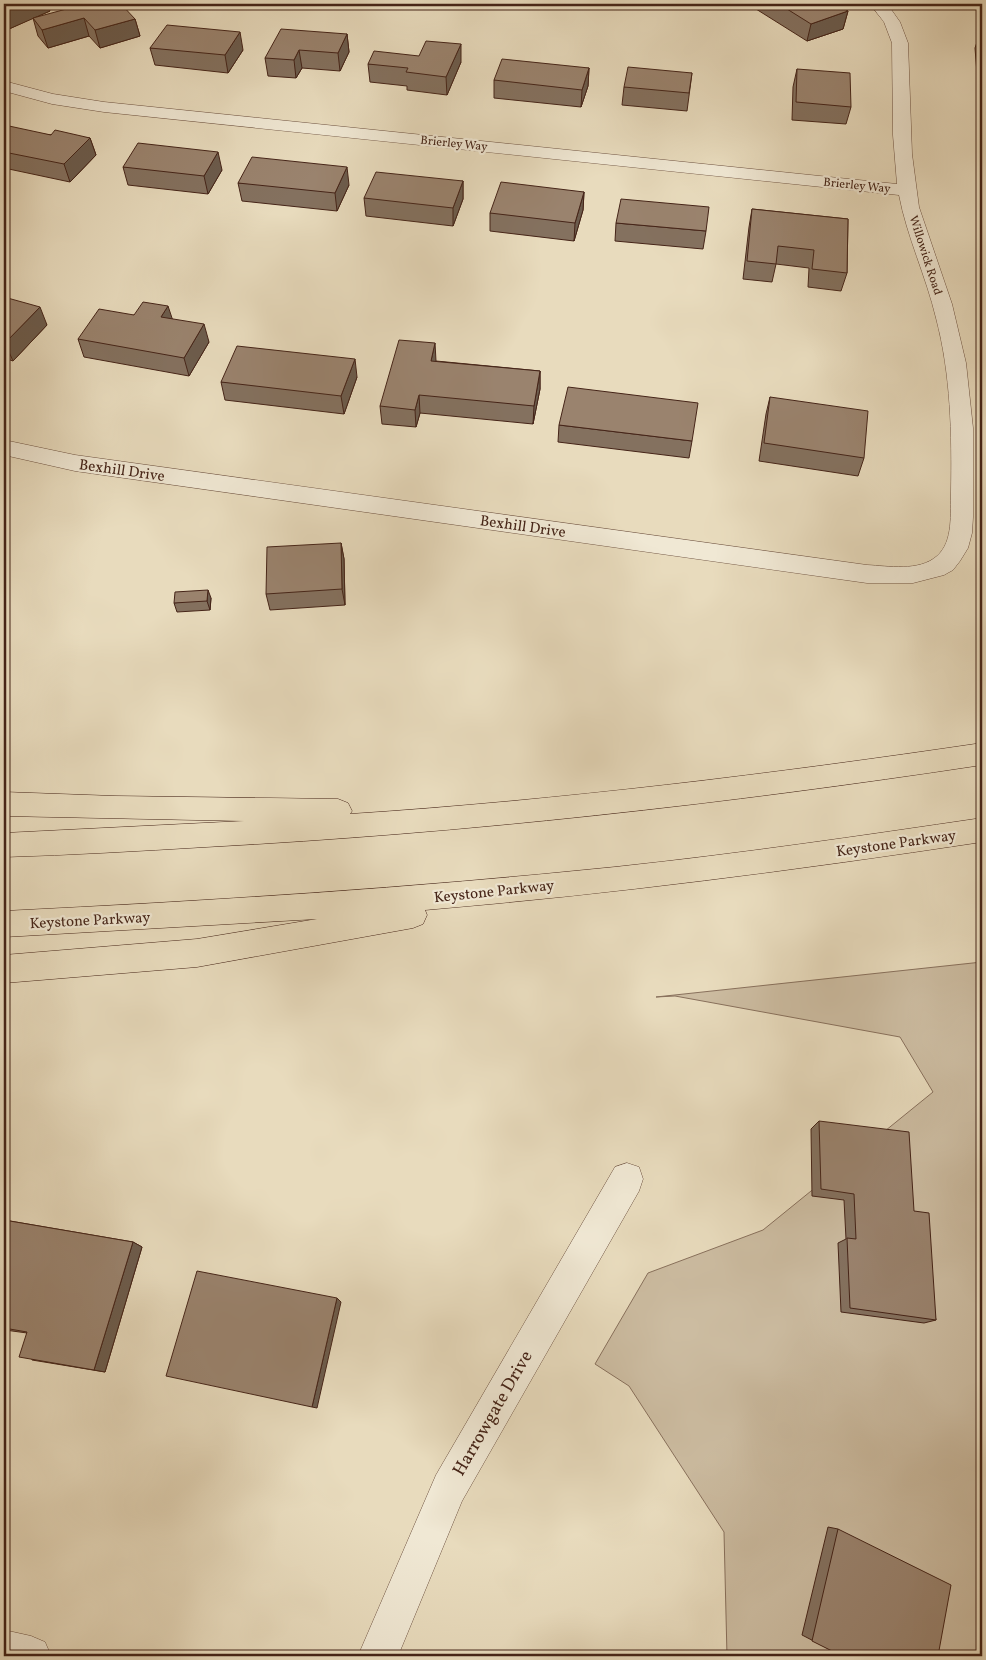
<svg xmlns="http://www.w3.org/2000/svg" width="986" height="1660" viewBox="0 0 986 1660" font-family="Vollkorn,serif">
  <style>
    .green { fill: #ccbca1; stroke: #88705c }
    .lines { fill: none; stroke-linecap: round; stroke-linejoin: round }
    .street-casing { stroke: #6e5241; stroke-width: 1 }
    .highway-casing { stroke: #452418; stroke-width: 1 }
    .street { fill: #f0e8d4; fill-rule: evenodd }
    .highway { fill: #e8dbbd; fill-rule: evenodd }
    .wall { fill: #84715f; stroke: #452418 }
    .shaded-wall { fill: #6c5c4d; stroke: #452418 }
    .building { fill: #9a836e; stroke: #452418 }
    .labels { text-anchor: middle; stroke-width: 4.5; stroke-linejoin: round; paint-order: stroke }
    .far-street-label { font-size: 12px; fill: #452418; stroke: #f0e8d4 }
    .street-label { font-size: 15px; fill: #452418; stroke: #f0e8d4 }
    .near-street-label { font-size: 18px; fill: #452418; stroke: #f0e8d4 }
  </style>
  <rect width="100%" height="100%" fill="#e8dbbd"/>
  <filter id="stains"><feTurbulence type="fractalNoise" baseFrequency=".004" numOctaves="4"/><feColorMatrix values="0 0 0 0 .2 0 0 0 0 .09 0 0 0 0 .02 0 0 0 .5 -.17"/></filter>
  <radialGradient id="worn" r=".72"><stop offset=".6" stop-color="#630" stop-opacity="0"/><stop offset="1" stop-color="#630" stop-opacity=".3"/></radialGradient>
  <polygon class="green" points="982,962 982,1656 727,1656 724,1532 629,1386 595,1364 648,1273 763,1230 933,1092 900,1037 675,996 656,997"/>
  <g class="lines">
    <g class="street-casing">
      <g id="street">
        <path d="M870 4 888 5 900 22 908 43 912 154 919 207 952 304 966 363 973 428V517L972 533 968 548 960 561 953 570 944 575 913 583H867L75 471 4 455V440L75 455 867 565C888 566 919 572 937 556 954 541 950 513 951 492 952 434 951 375 936 318 926 276 907 237 899 195L104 112 52 104 4 91V81L53 94 104 102 897 184 893 135 892 43 884 22Z"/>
        <polygon points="627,1163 639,1167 643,1179 639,1191 462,1501 398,1656 358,1656 436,1475 615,1167"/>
        <polygon points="4,1630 31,1636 45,1642 51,1656 4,1656"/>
      </g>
    </g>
    <g class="highway-casing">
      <g id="highway">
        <path d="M982 743V765C725 804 466 833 206 847 139 851 71 855 4 857V833L244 821 4 816V792L115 796 338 799 348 803 352 811 350 814C562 800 772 774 982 743Z"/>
        <path d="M982 818V842C797 870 612 894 425 910L427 915 423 924 413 928 197 967 4 983V955L197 939 317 919 4 937V911C208 901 412 888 615 867 738 854 860 836 982 818Z"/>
      </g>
    </g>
    <use href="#street" class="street"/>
    <use href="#highway" class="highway"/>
  </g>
  <g class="wall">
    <polygon points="4,4 50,11 34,18 135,19 140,36 100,48 89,36 48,48 38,36 33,18 9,29 4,26"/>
    <polygon points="619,4 652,4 651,9 619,6"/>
    <polygon points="757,4 836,4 848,11 843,29 807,41 756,9"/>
    <polygon points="981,30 982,30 982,87 978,86 975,48"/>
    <polygon points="347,34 349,52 340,71 302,68 296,78 268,76 265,58"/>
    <polygon points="150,48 243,50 228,73 155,65"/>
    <polygon points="461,62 447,95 407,90 407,86 370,82 368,64"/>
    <polygon points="589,68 588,86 581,107 494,98 494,80"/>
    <polygon points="797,69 851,107 846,124 792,120 793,87"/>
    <polygon points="692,73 687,111 622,105 624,87"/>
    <polygon points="4,131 90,138 96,155 70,182 4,168"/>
    <polygon points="123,167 222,170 208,194 128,185"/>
    <polygon points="463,181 463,199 453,226 366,216 364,198"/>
    <polygon points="238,183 349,185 337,211 242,201"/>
    <polygon points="584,192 583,210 574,241 490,231 490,213"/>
    <polygon points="752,209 848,219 847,273 841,291 808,287 809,268 776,264 772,282 743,279 749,227"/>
    <polygon points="616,223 706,231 703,249 615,241"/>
    <polygon points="4,297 47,325 13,361 4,358"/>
    <polygon points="134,315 172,319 209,342 189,376 84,357 78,339"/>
    <polygon points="436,361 540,371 540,389 533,424 420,413 416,427 382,424 380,406"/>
    <polygon points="357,377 344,414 225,400 221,382"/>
    <polygon points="770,397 864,458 858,476 759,461 766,414"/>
    <polygon points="559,425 692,441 689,458 558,442"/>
    <polygon points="341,543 344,559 345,605 270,610 266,594"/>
    <polygon points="211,598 210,610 177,612 174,603"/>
    <polygon points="819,1121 914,1211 936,1320 924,1323 841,1312 838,1243 846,1239 844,1200 812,1196 811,1129"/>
    <polygon points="4,1220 133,1242 142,1247 105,1372 32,1360 27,1333 5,1330 4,1332"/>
    <polygon points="828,1527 838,1529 938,1656 834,1656 835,1652 802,1635"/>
  </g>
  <g class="shaded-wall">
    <polygon points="20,4 48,4 50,11 9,29 4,14 4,11"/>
    <polygon points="848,11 843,29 807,41 811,24"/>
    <polygon points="84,18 89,36 48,48 42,30"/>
    <polygon points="135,19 140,36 100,48 95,30"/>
    <polygon points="240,32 243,50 228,73 225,55"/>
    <polygon points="347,34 349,52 340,71 338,53"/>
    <polygon points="461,44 461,62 447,95 446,77"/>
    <polygon points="299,50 302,68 296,78 294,60"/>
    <polygon points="589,68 588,86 581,107 582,90"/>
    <polygon points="90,138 96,155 70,182 64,164"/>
    <polygon points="218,152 222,170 208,194 204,176"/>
    <polygon points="347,167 349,185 337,211 335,193"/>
    <polygon points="463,181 463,199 453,226 453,208"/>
    <polygon points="584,192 583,210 574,241 575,223"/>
    <polygon points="168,306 174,324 161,317"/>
    <polygon points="40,307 47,325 13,361 5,343"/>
    <polygon points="204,324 209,342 189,376 184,358"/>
    <polygon points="435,343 436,361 432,379 431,361"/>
    <polygon points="355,359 357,377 344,414 341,396"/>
    <polygon points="540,371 540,389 533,424 534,406"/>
    <polygon points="419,395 420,413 416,427 415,410"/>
    <polygon points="341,543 344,559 345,605 342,589"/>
    <polygon points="208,590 211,598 210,610 207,601"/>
    <polygon points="133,1242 142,1247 105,1372 94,1370"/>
    <polygon points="337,1298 341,1302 317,1408 312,1407"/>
  </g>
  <g class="building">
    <polygon points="4,4 20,4 4,11"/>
    <polygon points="85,4 121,4 135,19 95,30 84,18 42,30 33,18"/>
    <polygon points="779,4 836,4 848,11 811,24"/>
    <polygon points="167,25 240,32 225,55 150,48"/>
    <polygon points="281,29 347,34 338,53 299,50 294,60 265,58"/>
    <polygon points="981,30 982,30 982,44"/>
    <polygon points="426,41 461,44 446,77 406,72 408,68 368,64 374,51 419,56"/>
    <polygon points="502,59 589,68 582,90 494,80"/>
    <polygon points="628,67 692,73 689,93 624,87"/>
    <polygon points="797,69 850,73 851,107 796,102"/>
    <polygon points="9,126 51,135 55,130 90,138 64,164 4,152 4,131"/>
    <polygon points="138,143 218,152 204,176 123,167"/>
    <polygon points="252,157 347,167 335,193 238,183"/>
    <polygon points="376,172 463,181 453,208 364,198"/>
    <polygon points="501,182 584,192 575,223 490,213"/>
    <polygon points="621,199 709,207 706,231 616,223"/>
    <polygon points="752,209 848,219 847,273 812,269 814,250 778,246 776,264 747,261"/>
    <polygon points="4,297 40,307 5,343 4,343"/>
    <polygon points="143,302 168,306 161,317 204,324 184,358 78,339 99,309 134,315"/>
    <polygon points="399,340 435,343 431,361 540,371 534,406 419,395 415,410 380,406"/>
    <polygon points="237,346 355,359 341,396 221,382"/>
    <polygon points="568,387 698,403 692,441 559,425"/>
    <polygon points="770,397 868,411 864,458 764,443"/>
    <polygon points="341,543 342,589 266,594 267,547"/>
    <polygon points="208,590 207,601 174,603 175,592"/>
    <polygon points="819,1121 909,1132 914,1211 929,1213 936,1320 850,1308 847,1238 856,1239 854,1194 821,1189"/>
    <polygon points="4,1220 133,1242 94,1370 19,1357 27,1332 4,1328"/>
    <polygon points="197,1271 337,1298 312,1407 166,1376"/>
    <polygon points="838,1529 951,1585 938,1656 842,1656 812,1641"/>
  </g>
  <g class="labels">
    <g class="far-street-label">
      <text transform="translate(454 143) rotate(6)" y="4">Brierley Way</text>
      <text transform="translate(857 185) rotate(6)" y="4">Brierley Way</text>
      <text transform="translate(926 255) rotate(72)" y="4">Willowick Road</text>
    </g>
    <g class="street-label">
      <text transform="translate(122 470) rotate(8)" y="5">Bexhill Drive</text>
      <text transform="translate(523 526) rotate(8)" y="5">Bexhill Drive</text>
      <text transform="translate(896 843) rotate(-8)" y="5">Keystone Parkway</text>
      <text transform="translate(494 891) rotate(-6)" y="5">Keystone Parkway</text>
      <text transform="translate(90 920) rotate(-3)" y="5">Keystone Parkway</text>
    </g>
    <g class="near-street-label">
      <text transform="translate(492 1413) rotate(-60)" y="6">Harrowgate Drive</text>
    </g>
  </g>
  <rect width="986" height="1660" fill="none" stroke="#e8dbbd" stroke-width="20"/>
  <rect x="5" y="5" width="976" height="1650" fill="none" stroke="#452418" stroke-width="2.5"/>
  <rect x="10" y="10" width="966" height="1640" fill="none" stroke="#452418"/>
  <rect width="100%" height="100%" filter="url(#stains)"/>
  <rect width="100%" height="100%" fill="url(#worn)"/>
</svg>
